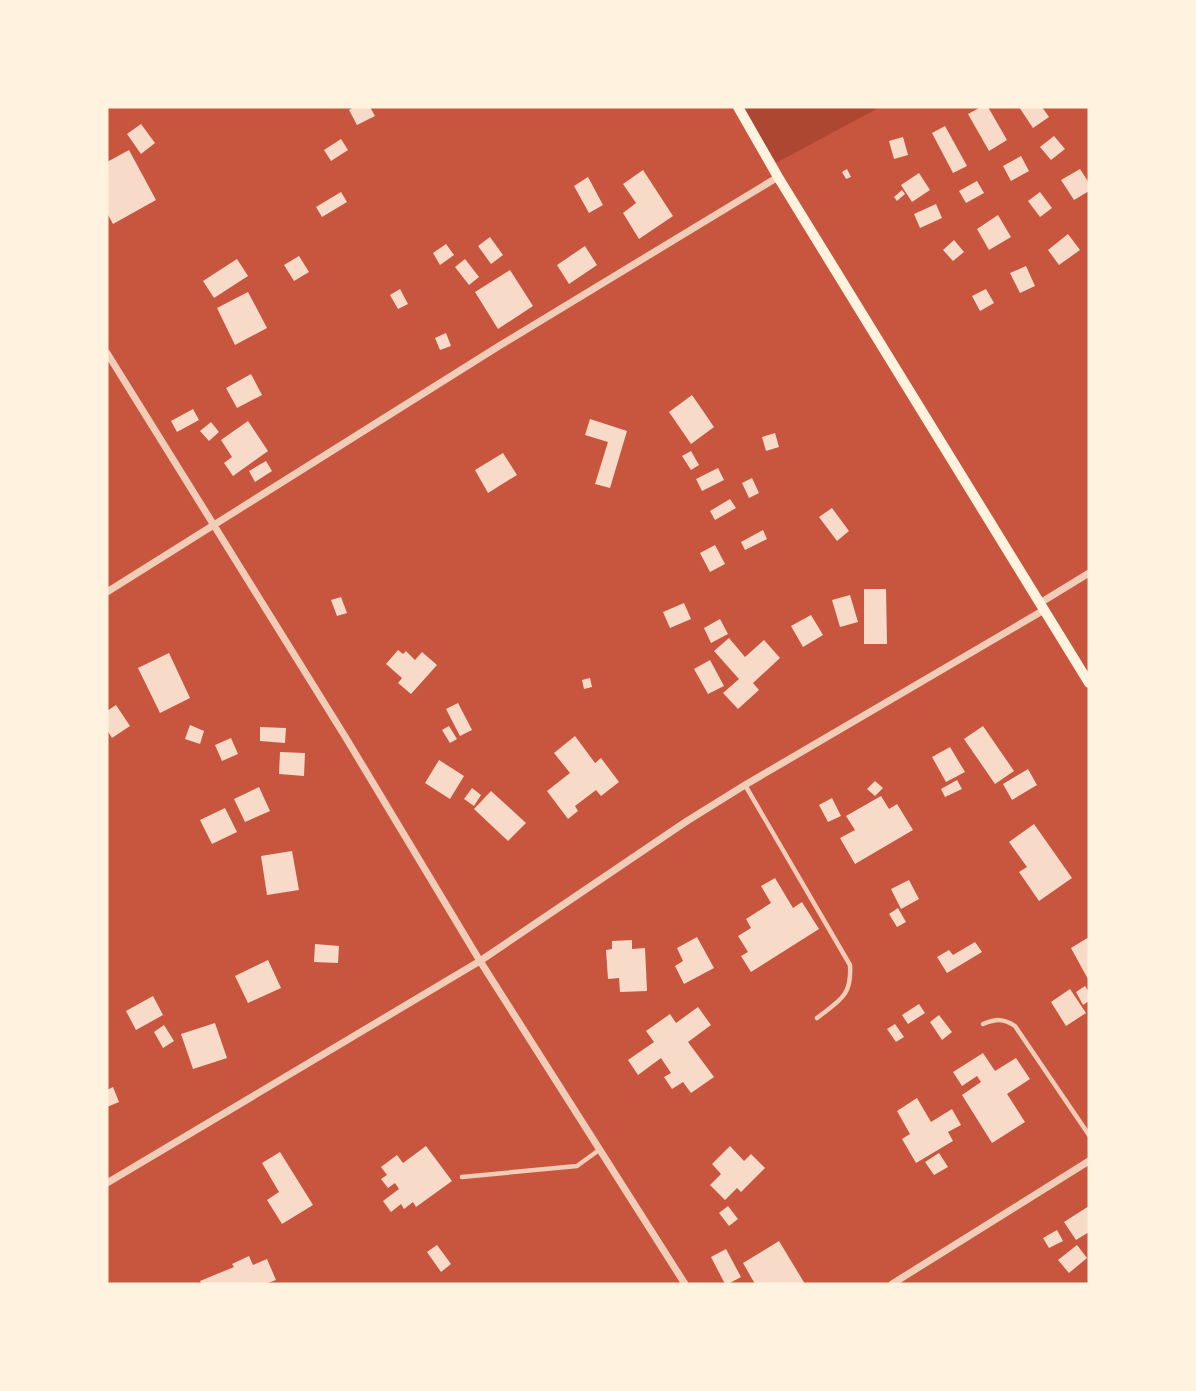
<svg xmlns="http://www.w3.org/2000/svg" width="1196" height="1391" viewBox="0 0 1196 1391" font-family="Arial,sans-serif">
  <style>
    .green { fill: #ae4732 }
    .building { fill: #f7dbc8 }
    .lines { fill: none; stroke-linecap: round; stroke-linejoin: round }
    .service { stroke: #f1ccb7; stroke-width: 4.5 }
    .minor { stroke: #f1ccb7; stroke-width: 7 }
    .secondary { stroke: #fff3e0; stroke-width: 10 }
  </style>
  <rect width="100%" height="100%" fill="#c8553d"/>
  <polygon class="green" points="743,107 880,107 776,163"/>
  <g class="building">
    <polygon points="354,107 370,107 375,116 357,125 349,110"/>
    <polygon points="981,107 988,107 1007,140 989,151 968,114"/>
    <polygon points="1019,107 1042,107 1049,117 1033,128"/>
    <polygon points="141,124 155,143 141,154 127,134"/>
    <polygon points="945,126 967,166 953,173 932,133"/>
    <polygon points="1054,136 1065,149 1051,160 1040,147"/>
    <polygon points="903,137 908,155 894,159 889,141"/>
    <polygon points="341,139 348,150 331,161 324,150"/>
    <polygon points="129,150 156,200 113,224 107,213 107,162"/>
    <polygon points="1021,156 1029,171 1011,181 1003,166"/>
    <polygon points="847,169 851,177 846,179 842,172"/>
    <polygon points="1080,169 1089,183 1089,191 1074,200 1061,180"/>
    <polygon points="643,170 673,216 639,239 623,213 636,203 623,184"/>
    <polygon points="919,173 930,190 912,202 901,185"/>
    <polygon points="588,177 603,205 589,213 574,186"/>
    <polygon points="977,181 984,193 966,203 959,191"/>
    <polygon points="902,190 905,194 897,201 894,197"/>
    <polygon points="341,192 347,202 322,217 316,207"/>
    <polygon points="1040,192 1052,208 1040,217 1028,201"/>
    <polygon points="936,204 942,218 920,228 914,214"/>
    <polygon points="998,215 1011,237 989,250 977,229"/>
    <polygon points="1068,234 1080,250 1059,265 1048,250"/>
    <polygon points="490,237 503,255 491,264 478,246"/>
    <polygon points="954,240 964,252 953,261 943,250"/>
    <polygon points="446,244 454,255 440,265 433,253"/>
    <polygon points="585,246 597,265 569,284 557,265"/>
    <polygon points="299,256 309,272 294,281 284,265"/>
    <polygon points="237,259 248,276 214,298 203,281"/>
    <polygon points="465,259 479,277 469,285 455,267"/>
    <polygon points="1026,266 1035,286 1020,293 1010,273"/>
    <polygon points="510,270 533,306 498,329 475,292"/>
    <polygon points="400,289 408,304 398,309 390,295"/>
    <polygon points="986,289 994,303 980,311 972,296"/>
    <polygon points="248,292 267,328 235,345 217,308"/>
    <polygon points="446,333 451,346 440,350 435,338"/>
    <polygon points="251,374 262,395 237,408 226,388"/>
    <polygon points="692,395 714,427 691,444 669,412"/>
    <polygon points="193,409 199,420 177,432 171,421"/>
    <polygon points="590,419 627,431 610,488 595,484 608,442 585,435"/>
    <polygon points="248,421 268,451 233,476 224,463 232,457 221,440"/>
    <polygon points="211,422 219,432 209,441 200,431"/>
    <polygon points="775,433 779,447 766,451 762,437"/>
    <polygon points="691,451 699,465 691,470 682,456"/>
    <polygon points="503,453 517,475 488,493 475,470"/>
    <polygon points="266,461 272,471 255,482 249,471"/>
    <polygon points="718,468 724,480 702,491 696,479"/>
    <polygon points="752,478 759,493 749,498 742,483"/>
    <polygon points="730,499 736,508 715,520 710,511"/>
    <polygon points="832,508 849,531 837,541 819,517"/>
    <polygon points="763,530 767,539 745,550 741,542"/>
    <polygon points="715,545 725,564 710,572 700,553"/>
    <polygon points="864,589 886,589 887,644 864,644"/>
    <polygon points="850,595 858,622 840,627 832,600"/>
    <polygon points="341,597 347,613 337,616 331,600"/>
    <polygon points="684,603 691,619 670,628 663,612"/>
    <polygon points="811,615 823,635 803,647 791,626"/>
    <polygon points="720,619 728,634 711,643 704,628"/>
    <polygon points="729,638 745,657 764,640 780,658 753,683 759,690 738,709 723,693 739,679 714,651"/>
    <polygon points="398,650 403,654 406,651 415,660 422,652 437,665 411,694 398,683 402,678 386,664"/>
    <polygon points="169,653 190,698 160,713 138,668"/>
    <polygon points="710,660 724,686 708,694 694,669"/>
    <polygon points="590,678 592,687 584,689 582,680"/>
    <polygon points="458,703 472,730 460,736 446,709"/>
    <polygon points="116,705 130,726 112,738 107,730 107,711"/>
    <polygon points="190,725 204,731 200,744 185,739"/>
    <polygon points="449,726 457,739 450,743 442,730"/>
    <polygon points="983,726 1014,771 995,784 964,739"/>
    <polygon points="260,727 286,728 285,743 260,741"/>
    <polygon points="575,736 595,763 601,758 619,782 601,796 596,790 575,806 578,811 568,819 547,791 570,773 554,753"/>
    <polygon points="231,738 238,754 222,761 215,745"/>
    <polygon points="950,747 965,772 946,782 932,757"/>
    <polygon points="280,752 305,753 304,776 279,774"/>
    <polygon points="439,760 464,776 450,799 425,783"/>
    <polygon points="1028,769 1037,785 1012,800 1003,784"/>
    <polygon points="957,780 962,789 945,797 941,789"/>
    <polygon points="875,781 883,788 875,796 867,789"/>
    <polygon points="259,787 270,811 245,822 234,799"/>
    <polygon points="472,788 481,795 474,806 464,799"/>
    <polygon points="491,791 526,823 508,841 474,809"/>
    <polygon points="881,796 889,809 897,804 913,830 855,864 840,838 855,830 846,816"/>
    <polygon points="832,798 841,816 828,822 819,805"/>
    <polygon points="225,808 237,832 212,844 200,820"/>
    <polygon points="1034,824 1072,878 1039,901 1019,872 1027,867 1009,842"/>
    <polygon points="292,851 299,890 267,895 261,856"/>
    <polygon points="775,878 793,908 802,902 819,929 751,972 741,956 748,952 738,936 751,928 746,919 771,903 761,886"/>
    <polygon points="909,880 919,899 901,909 891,889"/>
    <polygon points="898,908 906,922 897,927 889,914"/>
    <polygon points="697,937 714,968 684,984 675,966 683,961 677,948"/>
    <polygon points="1089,937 1089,981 1071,948"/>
    <polygon points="632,940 632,949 645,948 647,991 620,992 619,978 608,979 606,950 612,949 612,941"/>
    <polygon points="975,942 982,952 947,973 937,957 949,950 953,955"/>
    <polygon points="315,944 339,946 338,963 314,962"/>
    <polygon points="268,960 281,988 248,1003 235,976"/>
    <polygon points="1085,986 1089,992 1089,1001 1083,1005 1076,992"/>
    <polygon points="1070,989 1086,1013 1066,1026 1051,1002"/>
    <polygon points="153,996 163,1015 136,1030 126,1011"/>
    <polygon points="919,1004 925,1013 908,1024 902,1015"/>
    <polygon points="698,1007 711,1025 688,1042 714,1077 691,1093 683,1082 672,1089 664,1077 671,1073 661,1058 638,1075 628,1060 654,1042 646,1031 670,1014 676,1023"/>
    <polygon points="939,1015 952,1032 942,1040 930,1022"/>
    <polygon points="215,1023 227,1058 193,1069 181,1034"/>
    <polygon points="895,1024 904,1037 896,1042 887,1029"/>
    <polygon points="164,1025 174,1041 163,1048 154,1032"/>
    <polygon points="983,1053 995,1071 1016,1058 1030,1079 1007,1094 1025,1122 992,1143 962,1095 981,1082 977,1076 962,1086 953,1072"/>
    <polygon points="113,1087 119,1102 107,1107 107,1090"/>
    <polygon points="917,1098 931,1122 952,1109 961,1125 948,1132 953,1141 916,1163 902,1139 910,1134 897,1111"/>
    <polygon points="426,1146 452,1181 416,1207 413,1202 404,1209 401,1204 391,1212 383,1201 399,1189 395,1183 388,1188 381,1179 387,1175 381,1167 397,1155 403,1163"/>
    <polygon points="730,1146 744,1161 751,1154 765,1168 741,1192 737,1188 725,1200 710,1185 721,1174 712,1164"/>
    <polygon points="280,1152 313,1205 282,1224 267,1200 279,1192 262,1163"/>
    <polygon points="939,1153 948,1167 934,1175 925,1162"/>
    <polygon points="728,1206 738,1219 729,1226 719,1213"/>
    <polygon points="1089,1206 1089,1232 1076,1240 1064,1222"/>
    <polygon points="1057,1230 1063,1241 1049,1248 1043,1238"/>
    <polygon points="779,1241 805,1284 755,1284 743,1263"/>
    <polygon points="437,1245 451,1264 441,1272 427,1252"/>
    <polygon points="1077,1245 1087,1258 1069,1273 1058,1260"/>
    <polygon points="726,1249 741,1277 728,1284 725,1284 711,1257"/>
    <polygon points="249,1256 253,1265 267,1259 276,1280 265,1284 202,1284 200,1281 234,1267 232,1264"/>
  </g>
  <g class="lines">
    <g class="service">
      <path d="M745 785 850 965C852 996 840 1000 817 1018"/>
      <path d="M983 1024C996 1019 1003 1018 1015 1026L1089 1135"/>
      <polyline points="462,1177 577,1166 599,1150"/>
    </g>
    <g class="minor">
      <polyline points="107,353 346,738 480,961 685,1284"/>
      <polyline points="107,592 499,346 778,177"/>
      <polyline points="1040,603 1089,573"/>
      <polyline points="107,1183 480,961 687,821 745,785 1044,610"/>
      <polyline points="892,1284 1089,1161"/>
    </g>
    <polyline class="secondary" points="738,107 778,177 1089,683"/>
  </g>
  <rect width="1196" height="1391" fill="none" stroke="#fff3e0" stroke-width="217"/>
</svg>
